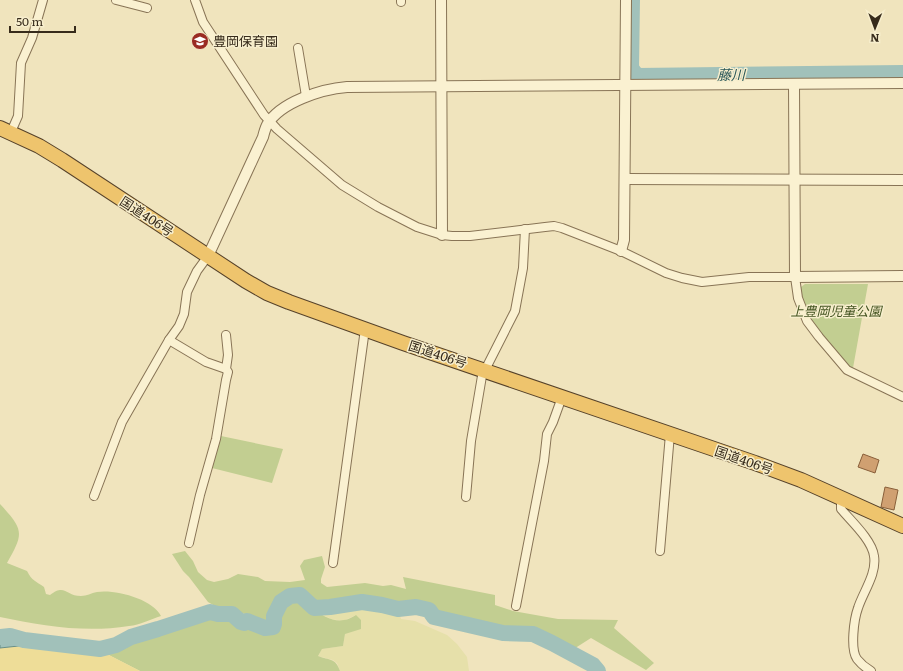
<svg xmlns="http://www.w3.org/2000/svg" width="903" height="671" viewBox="0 0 903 671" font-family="Literata,'Noto Sans JP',serif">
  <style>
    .farmland { fill: #e6e0aa }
    .green { fill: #c2ce91 }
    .sand { fill: #eedd98 }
    .water { fill: #a1c1ba; stroke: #688f88 }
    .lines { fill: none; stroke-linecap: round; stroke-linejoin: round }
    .river { stroke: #a1c1ba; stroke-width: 16 }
    .building { fill: #d0a071; stroke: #895f3a }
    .minor-casing { stroke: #887456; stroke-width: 10 }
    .tertiary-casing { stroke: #887456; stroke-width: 12 }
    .trunk-casing { stroke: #56422a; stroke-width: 16 }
    .minor { stroke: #faf1d1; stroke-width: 8 }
    .tertiary { stroke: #faf1d1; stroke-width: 10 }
    .trunk { stroke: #eec46d; stroke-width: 14 }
    .labels { text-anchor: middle; stroke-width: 3; stroke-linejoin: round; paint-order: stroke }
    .poi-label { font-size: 13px; fill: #372b1b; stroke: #f7eecd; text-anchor: start }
    .street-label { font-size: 13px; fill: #372b1b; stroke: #f7eecd }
    .park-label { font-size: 13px; font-style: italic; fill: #445421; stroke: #f7eecd }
    .water-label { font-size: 14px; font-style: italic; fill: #295758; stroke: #f7eecd }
  </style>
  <rect width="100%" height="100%" fill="#f0e4bd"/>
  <polygon class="farmland" points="362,602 382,605 398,609 401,619 415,621 447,635 457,644 467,657 469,671 340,671 337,663 333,660 318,656 322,649 343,646 345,634 356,615 343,621 331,619 318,613 314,608 330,607"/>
  <g class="green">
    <path d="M805 284H868L853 368 849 366C830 344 801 319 801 287Z"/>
    <polygon points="221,436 283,449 272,483 212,468"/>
    <path d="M0 504C24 530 24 533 7 563L27 571C32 581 36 581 44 587L46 594 50 595C65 583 66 596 81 596 87 596 91 593 97 592 115 589 153 599 161 616 151 619 140 625 129 626 86 633 42 626 0 617Z"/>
    <path d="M185 551 193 561 198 572 207 580 214 582 228 579 238 574 258 577 265 581 290 582 305 580 300 566 304 560 322 556 325 567 321 579V583L327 587 365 583 383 586 391 585 406 589 403 577 495 595V605L513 611 558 619 618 620 614 628 654 663 646 670 591 638 569 652 533 634 503 633 434 617 429 610 416 607 398 609 382 605 362 602 330 607 315 608C320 616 334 622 344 620 348 620 352 617 356 615L361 620V629L345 634 343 646 322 649 318 656C330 661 335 657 340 671H140L101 651 116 648 132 639 210 615 224 616 228 614 231 615 240 623 244 624 247 623 259 626 269 630 274 628 276 625V617L282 603 286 601H280L272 616V625L268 627 265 626 245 614 215 606 208 602 189 577 183 571 172 554Z"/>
  </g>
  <polygon class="sand" points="28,645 56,647 81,652 101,651 140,671 0,671 0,648"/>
  <polygon class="water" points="0,631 17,633 64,642 56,647 28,645 0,648"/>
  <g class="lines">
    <g class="river">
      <polyline points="632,0 631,68 637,76 903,73"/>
      <polyline points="0,637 10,636 24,640 100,649 116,645 131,637 158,629 210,612 218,614 232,614 241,622 244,623 247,621 265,628 273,627 274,624 274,616 281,602 290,596 300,595 314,608 330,607 362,602 382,605 398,609 416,607 429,610 434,617 503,633 533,634 552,643 593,665 598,671"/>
    </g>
  </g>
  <g class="building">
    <polygon points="863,454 879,460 875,473 858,467"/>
    <polygon points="885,487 898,490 894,510 881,507"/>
  </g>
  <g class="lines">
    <g class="minor-casing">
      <g id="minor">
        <polyline points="116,0 147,8"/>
        <polyline points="195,0 203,22 264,115 277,129 342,185 378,207 417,227 442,235 452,236 470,236 545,227 554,226 562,228 621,251 666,273 682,278 702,282 749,277 795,277 798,298 807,321 819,337 847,370 903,397"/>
        <polyline points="401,0 401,2"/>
        <polyline points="298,48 306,96"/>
        <polyline points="11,132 18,116 21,63 32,38 43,0"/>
        <polyline points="169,340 206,362 226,369"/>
        <polyline points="94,496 122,422 169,340 179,326 184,314 187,292 197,271 208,256"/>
        <polyline points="466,497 471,441 482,376 515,311 523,268 525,229"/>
        <path d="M841 498V509C851 521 872 540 874 556 877 574 863 592 858 608 854 619 850 649 857 659 861 664 866 668 871 671"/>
        <polyline points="189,543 200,495 216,439 226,380 228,372 226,369 228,355 226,335"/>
        <polyline points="660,551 670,434"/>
        <polyline points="333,563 365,329"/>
        <polyline points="516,606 544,461 547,434 553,422 562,397"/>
      </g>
    </g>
    <g class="tertiary-casing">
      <g id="tertiary">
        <polyline points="441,0 442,235"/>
        <polyline points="794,84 795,277 903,276"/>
        <polyline points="625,179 903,180"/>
        <polyline points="621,251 624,240 626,0"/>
        <path d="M208 256 263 137C264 133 265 129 267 125 280 102 322 89 347 87L903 83"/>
      </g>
    </g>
    <g class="trunk-casing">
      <polyline id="trunk" points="0,128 39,146 62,160 246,281 267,293 289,302 403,343 755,463 801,480 903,526"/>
    </g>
    <use href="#minor" class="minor"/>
    <use href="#tertiary" class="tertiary"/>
    <use href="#trunk" class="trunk"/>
  </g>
  <defs>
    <g id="school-disc" transform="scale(0.9)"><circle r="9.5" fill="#9a2b23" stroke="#f7eecd"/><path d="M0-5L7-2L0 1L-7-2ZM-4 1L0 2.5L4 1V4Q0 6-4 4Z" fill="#fff"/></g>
  </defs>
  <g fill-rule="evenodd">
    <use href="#school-disc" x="200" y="41"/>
  </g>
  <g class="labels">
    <g class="poi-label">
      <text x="213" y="46">豊岡保育園</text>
    </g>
    <g class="street-label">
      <text transform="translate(147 216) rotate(33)" y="5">国道406号</text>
      <text transform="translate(438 354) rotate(18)" y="5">国道406号</text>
      <text transform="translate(744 460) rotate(19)" y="5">国道406号</text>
    </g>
    <g class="park-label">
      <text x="836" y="316">上豊岡児童公園</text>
    </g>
    <g class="water-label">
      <text x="731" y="80">藤川</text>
    </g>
  </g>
  <g transform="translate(875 28) rotate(181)" stroke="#f7eecd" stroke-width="3" paint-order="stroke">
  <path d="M0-3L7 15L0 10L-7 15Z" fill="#372b1b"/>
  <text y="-6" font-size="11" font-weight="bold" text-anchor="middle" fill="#372b1b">N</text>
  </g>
  <path d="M10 26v6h65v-6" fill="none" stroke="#372b1b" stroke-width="2"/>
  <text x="16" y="26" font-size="12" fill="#372b1b" stroke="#f7eecd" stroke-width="3" paint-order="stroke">50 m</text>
</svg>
